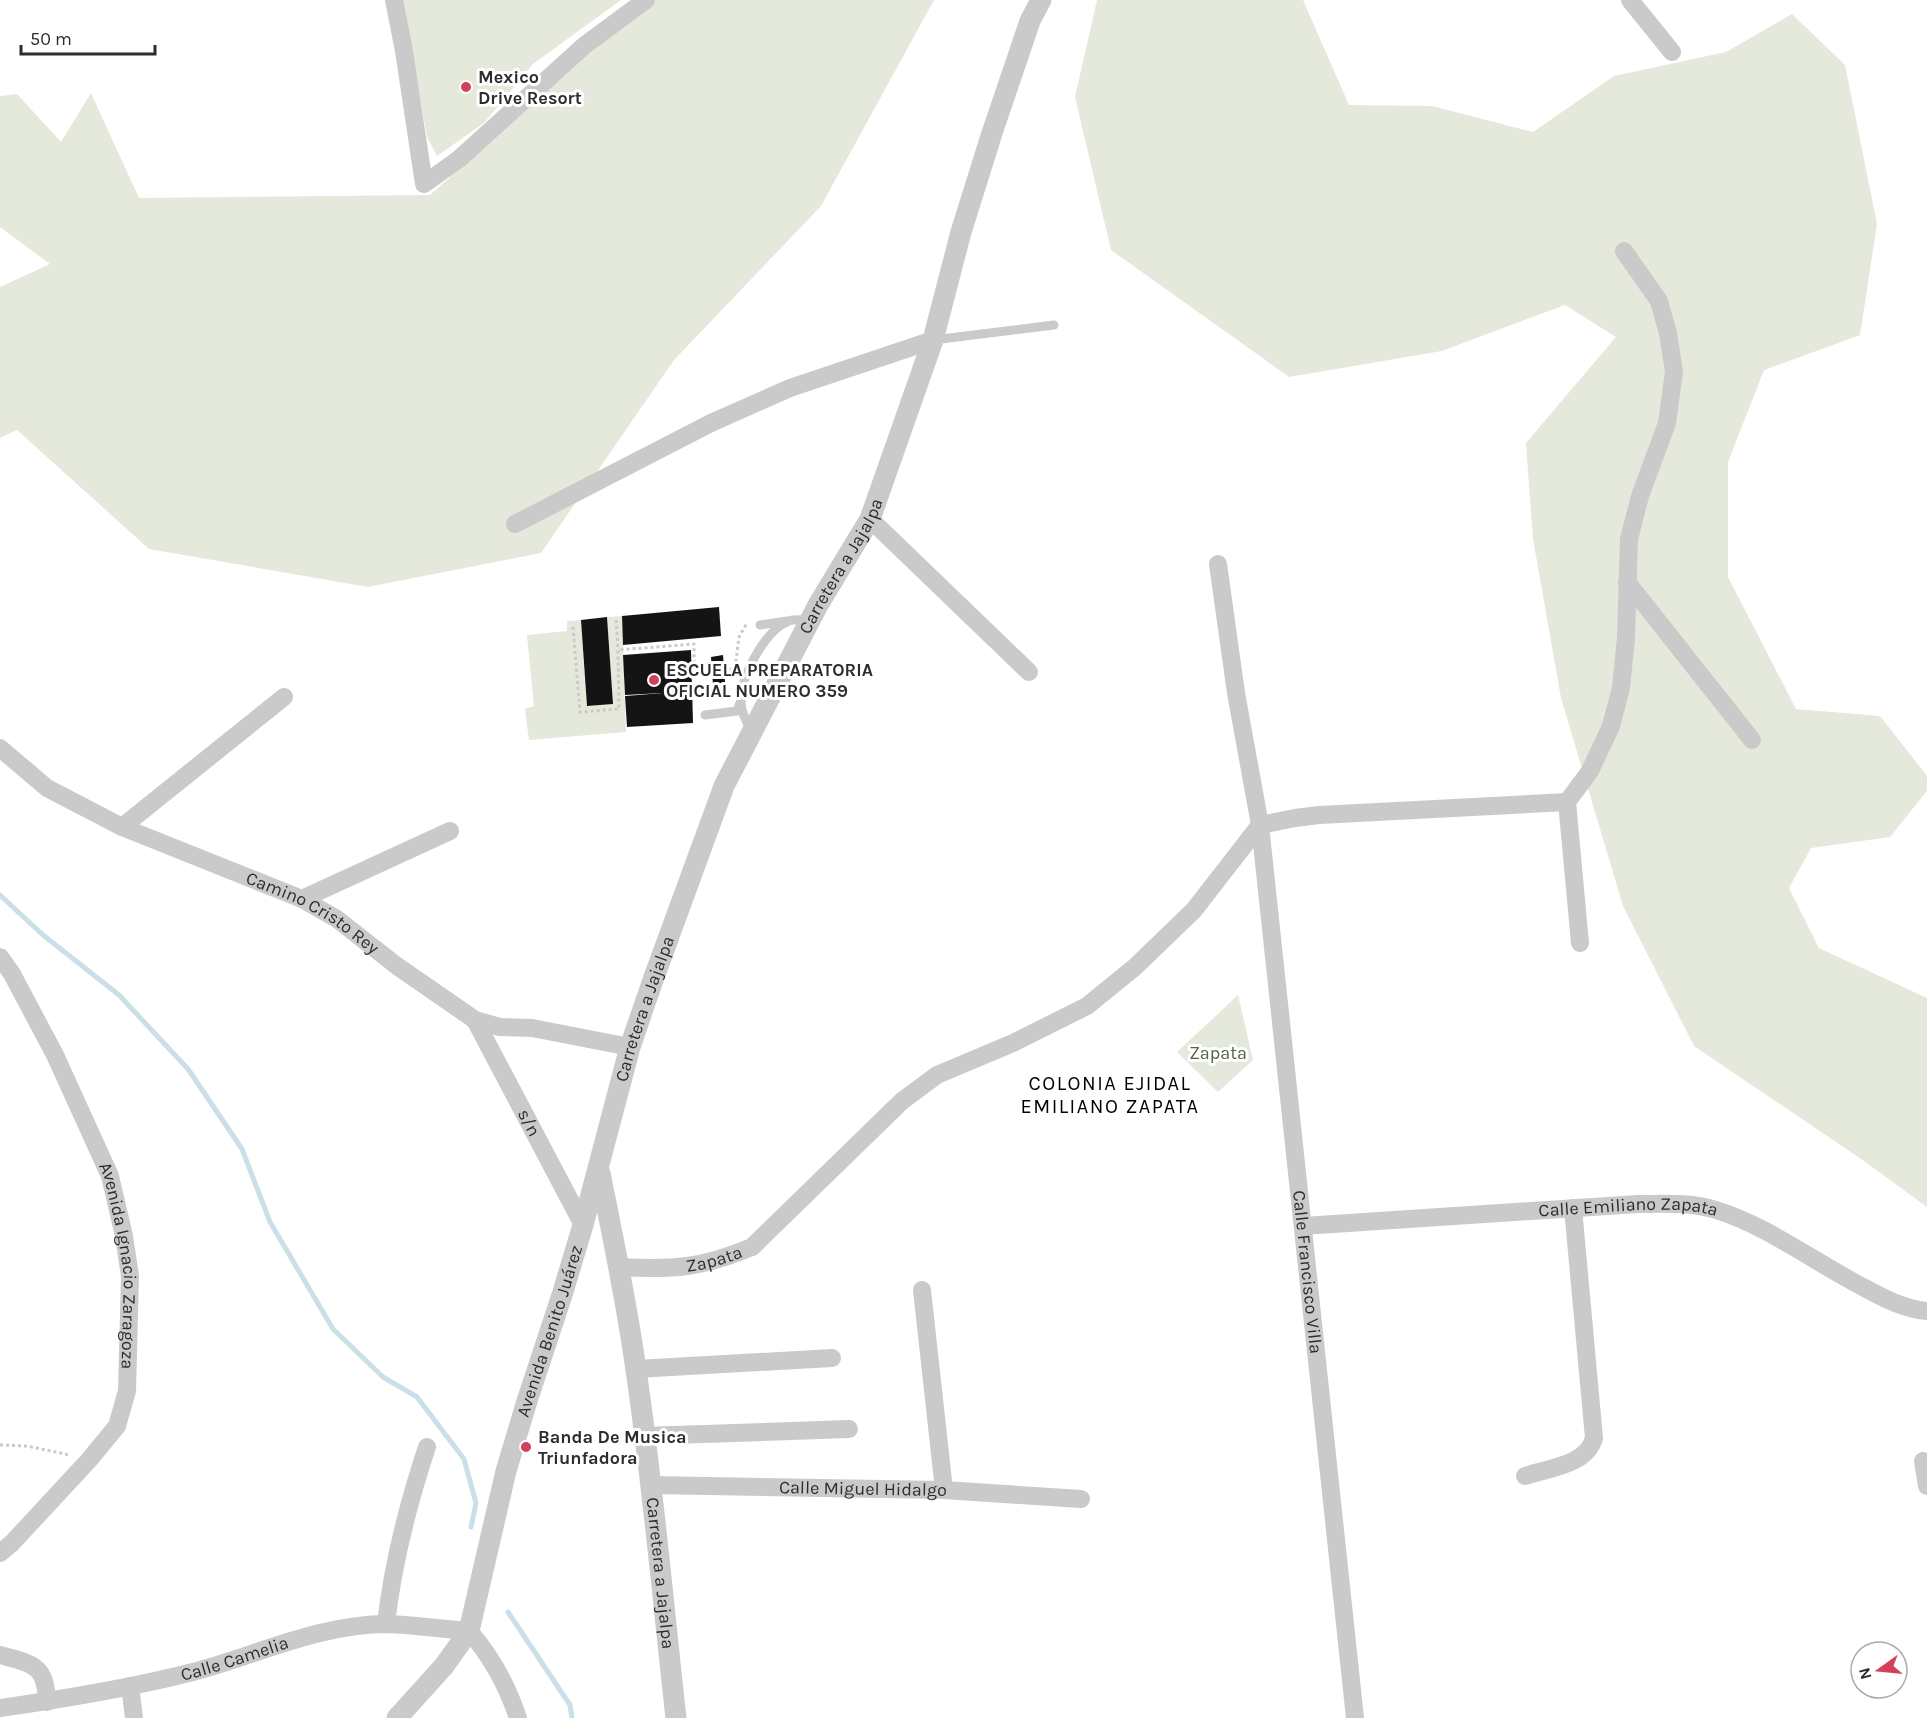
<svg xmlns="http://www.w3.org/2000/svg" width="1927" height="1718" viewBox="0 0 1927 1718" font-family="Karla,sans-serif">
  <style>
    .green { fill: #e4e9dc }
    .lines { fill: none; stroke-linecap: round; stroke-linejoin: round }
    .stream { stroke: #cadfe7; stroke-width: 5 }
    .building { fill: #141414 }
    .path { stroke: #cacaca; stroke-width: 3; stroke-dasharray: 3 3; stroke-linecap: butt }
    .service { stroke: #cacaca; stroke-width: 9 }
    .minor { stroke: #cacaca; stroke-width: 18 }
    .tertiary { stroke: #cacaca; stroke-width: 21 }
    .poi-dot { fill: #d3405b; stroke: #fff; stroke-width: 2 }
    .labels { text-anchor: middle; stroke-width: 6; stroke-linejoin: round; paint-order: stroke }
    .poi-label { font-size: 18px; font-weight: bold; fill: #2d2d2d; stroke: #fff; text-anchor: start }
    .street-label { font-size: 18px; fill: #2d2d2d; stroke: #fff }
    .park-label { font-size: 18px; fill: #54643f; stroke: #fff }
    .neighbourhood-label { font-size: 20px; letter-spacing: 1.5px; fill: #000; stroke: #fff }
  </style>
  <rect width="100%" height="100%" fill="#fff"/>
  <g class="green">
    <polygon points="403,0 621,0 533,64 484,123 437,156 427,137"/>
    <polygon points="656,0 934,0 821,206 674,360 541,553 368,587 149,549 17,430 0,438 0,287 50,264 0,227 0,96 17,94 61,142 91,93 139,198 430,195 634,13"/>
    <polygon points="1097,0 1303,0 1349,105 1432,106 1533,132 1614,76 1726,52 1792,14 1845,65 1877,224 1860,335 1764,370 1728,462 1728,577 1796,709 1880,716 1927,776 1927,791 1890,837 1811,848 1789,888 1819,948 1927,998 1927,1207 1864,1161 1694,1046 1623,906 1561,698 1533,539 1526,443 1616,337 1565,305 1442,351 1289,377 1111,250 1075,97"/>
    <polygon points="622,616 626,732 529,740 525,709 534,706 527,635 567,631 567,621 581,620 587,706 613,704 607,617"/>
    <polygon points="1238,995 1253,1060 1218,1092 1177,1052"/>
  </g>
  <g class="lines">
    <g class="stream">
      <polyline points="0,895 43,935 119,995 188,1069 242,1149 270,1222 333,1329 383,1377 417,1397 464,1459 476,1503 471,1527"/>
      <polyline points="508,1612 570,1705 572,1718"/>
    </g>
  </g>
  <g class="building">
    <polygon points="719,607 721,636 623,645 622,616"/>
    <polygon points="607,617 613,704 587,706 581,620"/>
    <polygon points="691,650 693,723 627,727 625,696 663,693 625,695 623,655"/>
    <polygon points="723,655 725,682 713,685 711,657"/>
  </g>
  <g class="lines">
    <g class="path">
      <polyline points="616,620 618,650"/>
      <polyline points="573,627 580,712 619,709 618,650 694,644 694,675 712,673"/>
      <polyline points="724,672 735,668 739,637 747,623"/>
      <polyline points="0,1445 27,1446 70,1455"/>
    </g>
    <g class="service">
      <polyline points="933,340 1054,325"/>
      <polyline points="760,625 787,621"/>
      <polyline points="705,715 737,711 741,700"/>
      <path d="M751 731C747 722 740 711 741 700 741 676 765 630 789 621 794 619 802 620 808 620"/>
    </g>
    <g class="minor">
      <polyline points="394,0 404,51 424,184 459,159 585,45 646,0"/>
      <polyline points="1630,0 1672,52"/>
      <polyline points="870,519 1029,672"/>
      <polyline points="515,524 711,423 790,388 933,340"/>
      <path id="s1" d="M1218 564 1236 693 1260 825 1355 1718"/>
      <polyline points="1627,582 1752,740"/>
      <path id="s2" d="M0 748 47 788 122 827 302 899 337 919 397 966 475 1020 500 1027 532 1028 630 1047"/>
      <polyline points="1260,825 1295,818 1319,815 1567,802"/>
      <polyline points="122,827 284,697"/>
      <polyline points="302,899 450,831"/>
      <polyline points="1580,943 1567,802 1590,771 1611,726 1621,688 1626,638 1629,539 1640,496 1667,423 1674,372 1668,333 1659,301 1624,251"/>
      <path id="s3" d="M0 957 12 974 55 1055 110 1176 124 1236 130 1276 127 1391 117 1426 89 1460 12 1543 0 1553"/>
      <path id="s4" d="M475 1020 583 1225"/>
      <path id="s5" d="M1303 1226 1638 1204C1663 1204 1691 1202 1716 1210 1766 1225 1816 1263 1863 1287 1883 1298 1904 1309 1927 1311"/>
      <path id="s6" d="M619 1267C673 1270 702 1268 752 1247L902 1101 937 1075 1013 1043 1087 1006 1135 967 1194 910 1260 825"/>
      <polyline points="922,1290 944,1490"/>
      <polyline points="636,1369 832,1358"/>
      <polyline points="644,1436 849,1429"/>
      <polyline points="1923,1461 1927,1486"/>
      <path d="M1525 1476C1549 1468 1587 1465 1594 1438L1573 1208"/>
      <path id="s7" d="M651 1485 944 1490 1081 1499"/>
      <path d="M386 1624C393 1562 407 1507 427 1447"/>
      <path d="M0 1655C32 1664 46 1664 47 1702"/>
      <polyline points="130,1686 134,1718"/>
      <path id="s8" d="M0 1708C64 1699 130 1688 193 1672 257 1655 320 1624 387 1624 414 1625 442 1629 469 1631 492 1657 507 1685 518 1718"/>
    </g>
    <g class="tertiary">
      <path id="s9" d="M600 1173C613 1238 627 1304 636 1370 653 1485 663 1602 676 1718"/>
      <path id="s10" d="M397 1718 444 1666 469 1631 506 1471 527 1401 562 1295 583 1225 630 1047 653 980 724 786 818 605 870 519 933 340 961 232 992 133 1030 21 1041 0"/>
    </g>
  </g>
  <g class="poi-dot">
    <circle cx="466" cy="87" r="6"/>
    <circle cx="654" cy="680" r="6"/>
    <circle cx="526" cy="1447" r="6"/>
  </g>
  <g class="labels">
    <g class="poi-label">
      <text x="478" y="83">Mexico<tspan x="478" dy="21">Drive Resort</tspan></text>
      <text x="666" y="676">ESCUELA PREPARATORIA<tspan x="666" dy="21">OFICIAL NUMERO 359</tspan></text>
      <text x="538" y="1443">Banda De Musica<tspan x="538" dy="21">Triunfadora</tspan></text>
    </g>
    <g class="street-label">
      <text dy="6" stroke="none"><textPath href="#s10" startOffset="1246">Carretera a Jajalpa</textPath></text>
      <text dy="6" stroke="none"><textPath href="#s2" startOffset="356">Camino Cristo Rey</textPath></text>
      <text dy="6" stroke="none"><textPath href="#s10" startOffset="760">Carretera a Jajalpa</textPath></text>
      <text dy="6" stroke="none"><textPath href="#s4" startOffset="116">s/n</textPath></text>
      <text dy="6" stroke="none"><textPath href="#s5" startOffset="326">Calle Emiliano Zapata</textPath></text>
      <text dy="6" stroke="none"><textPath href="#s6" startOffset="96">Zapata</textPath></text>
      <text dy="6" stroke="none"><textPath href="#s3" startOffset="336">Avenida Ignacio Zaragoza</textPath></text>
      <text dy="6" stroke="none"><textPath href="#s1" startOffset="714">Calle Francisco Villa</textPath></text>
      <text dy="6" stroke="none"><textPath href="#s10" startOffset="424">Avenida Benito Juárez</textPath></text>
      <text dy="6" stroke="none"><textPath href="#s7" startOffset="212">Calle Miguel Hidalgo</textPath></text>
      <text dy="6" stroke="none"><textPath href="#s9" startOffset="405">Carretera a Jajalpa</textPath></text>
      <text dy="6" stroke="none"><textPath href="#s8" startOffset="240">Calle Camelia</textPath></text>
    </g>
    <g class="park-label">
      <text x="1218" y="1059">Zapata</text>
    </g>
    <g class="neighbourhood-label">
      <text x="1110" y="1090">COLONIA EJIDAL<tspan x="1110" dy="23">EMILIANO ZAPATA</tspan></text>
    </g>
  </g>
  <g transform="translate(1879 1670) rotate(255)"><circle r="28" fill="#ffffff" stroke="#ababab" stroke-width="1.5"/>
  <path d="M0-4.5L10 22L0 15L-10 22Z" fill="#d3405b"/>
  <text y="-9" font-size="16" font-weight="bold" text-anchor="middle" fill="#2d2d2d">N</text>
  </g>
  <path d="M21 45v9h134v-9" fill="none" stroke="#2d2d2d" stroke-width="3"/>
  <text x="30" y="45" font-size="18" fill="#2d2d2d" stroke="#ffffff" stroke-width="4.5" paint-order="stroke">50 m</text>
</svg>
